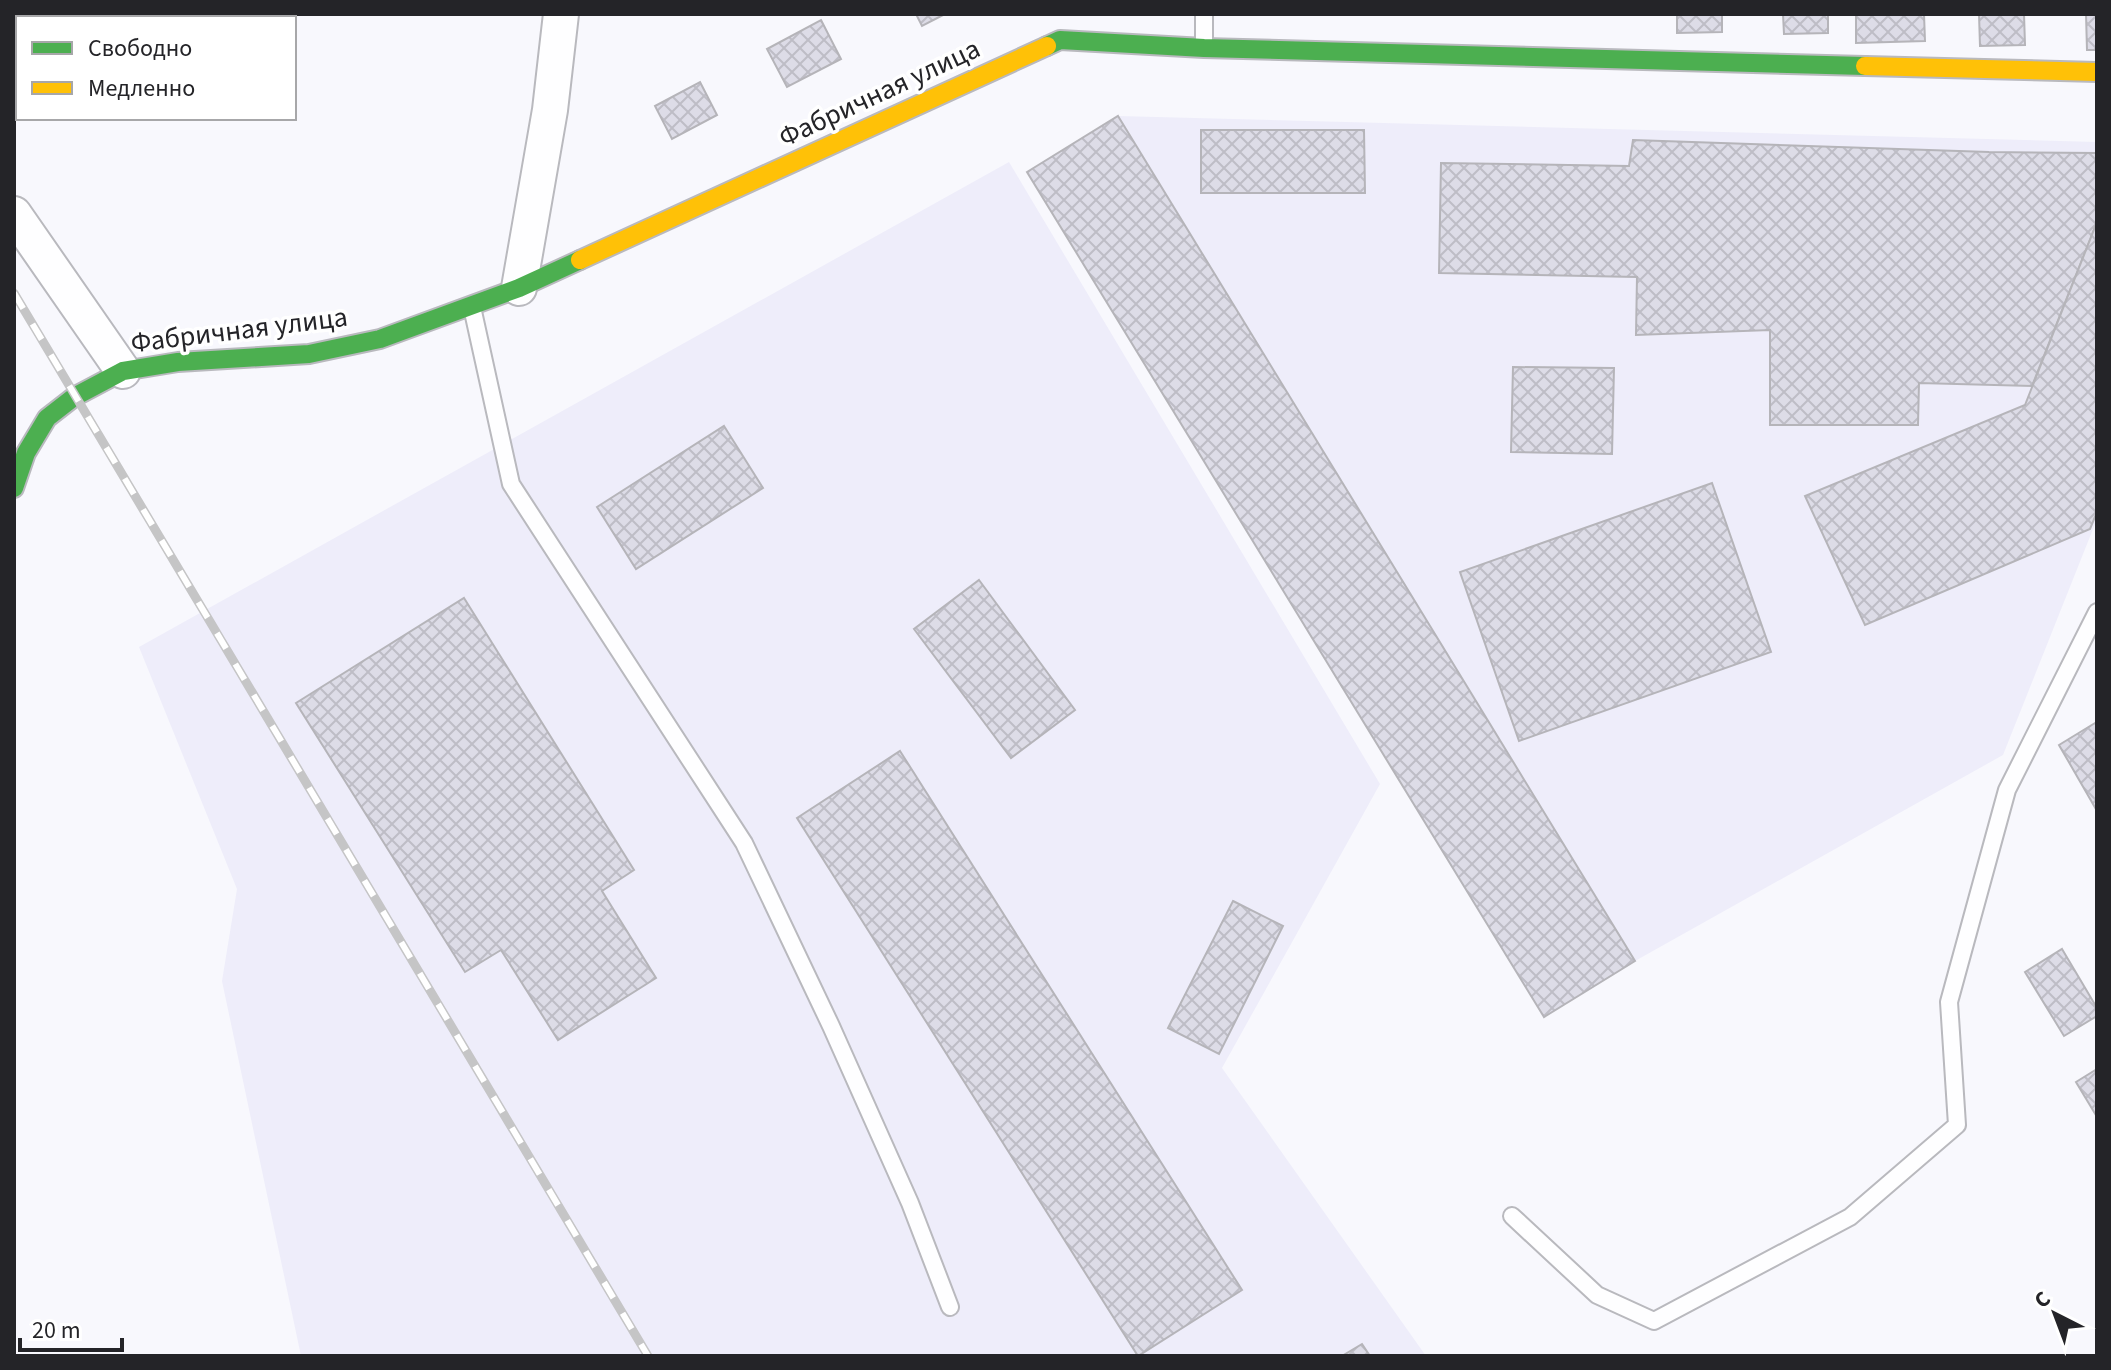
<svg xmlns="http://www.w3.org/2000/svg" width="2111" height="1370" viewBox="0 0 2111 1370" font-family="'Source Sans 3',sans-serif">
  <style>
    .built { fill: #eeedfa }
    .building { fill: url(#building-cross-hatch); stroke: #b5b4b9; stroke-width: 2 }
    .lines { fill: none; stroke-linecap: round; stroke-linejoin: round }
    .lane-casing { stroke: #b9b9be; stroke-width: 20 }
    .street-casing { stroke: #b9b9be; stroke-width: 38 }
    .fast-casing { stroke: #b9b9be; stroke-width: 22 }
    .slow-casing { stroke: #b9b9be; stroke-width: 22 }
    .lane { stroke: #fefeff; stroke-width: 16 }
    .street { stroke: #fefeff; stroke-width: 34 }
    .fast { stroke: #4caf50; stroke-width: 18 }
    .slow { stroke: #ffc107; stroke-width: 18 }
    .rail-casing { stroke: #c5c5c6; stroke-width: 9 }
    .rail { stroke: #fff; stroke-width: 6; stroke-dasharray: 18; stroke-linecap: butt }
    .labels { text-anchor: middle; stroke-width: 7; stroke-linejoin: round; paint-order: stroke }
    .street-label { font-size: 28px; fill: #242428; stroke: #fff }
  </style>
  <defs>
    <pattern id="building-cross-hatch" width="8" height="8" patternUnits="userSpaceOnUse" patternTransform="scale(2)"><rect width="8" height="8" fill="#dddce7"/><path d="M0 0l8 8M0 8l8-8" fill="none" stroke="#bebdc6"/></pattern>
  </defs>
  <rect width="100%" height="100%" fill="#f8f8fd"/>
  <g class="built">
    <polygon points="1118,116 2097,142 2097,519 2003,755 1635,961 1544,1017 1027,172"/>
    <polygon points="1009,162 1380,784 1222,1068 1426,1356 301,1356 222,981 237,889 139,647"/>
  </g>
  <g class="building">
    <polygon points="916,14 945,14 922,26"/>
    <polygon points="1677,14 1722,14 1722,32 1677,33"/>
    <polygon points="1783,14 1828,14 1828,33 1784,34"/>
    <polygon points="1856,14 1924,14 1925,41 1856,43"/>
    <polygon points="1979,14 2024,14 2025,45 1980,46"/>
    <polygon points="2086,14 2097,14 2097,50 2087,50"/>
    <polygon points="821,20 841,59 787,87 767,49"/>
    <polygon points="700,82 717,115 672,139 655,106"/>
    <polygon points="1118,116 1635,961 1544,1017 1027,172"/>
    <polygon points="1201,130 1364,130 1365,193 1201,193"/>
    <polygon points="1633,140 1989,152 2097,153 2097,222 2032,386 1919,383 1918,425 1770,425 1770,330 1636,335 1637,277 1439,273 1441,163 1629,166"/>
    <polygon points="2097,222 2097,512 2090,529 1865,625 1805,496 2025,405"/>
    <polygon points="1513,367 1614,368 1612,454 1511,452"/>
    <polygon points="724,426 763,488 636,569 597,507"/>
    <polygon points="1712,483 1771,652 1519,741 1460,572"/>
    <polygon points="979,580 1075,710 1011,758 914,629"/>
    <polygon points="464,598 634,870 602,891 656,978 558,1040 501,950 465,972 296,703"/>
    <polygon points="2095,723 2097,726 2097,811 2059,745"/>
    <polygon points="900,751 1242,1290 1138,1356 797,818"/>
    <polygon points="1233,901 1283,926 1219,1054 1168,1028"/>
    <polygon points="2062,949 2097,1008 2097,1016 2064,1036 2025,972"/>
    <polygon points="2097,1069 2097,1117 2076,1082"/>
    <polygon points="1362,1344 1370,1356 1342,1356"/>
  </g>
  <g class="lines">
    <g class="lane-casing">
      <g id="lane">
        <polyline points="1204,47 1204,14"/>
        <polyline points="472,307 511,484 744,843 831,1026 910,1203 950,1307"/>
        <polyline points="1512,1216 1597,1295 1654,1321 1850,1217 1957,1125 1949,1002 2007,790 2097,612"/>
      </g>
    </g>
    <g class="street-casing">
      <g id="street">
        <polyline points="14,214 123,371"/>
        <polyline points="519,288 550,110 561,14"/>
      </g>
    </g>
    <g class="fast-casing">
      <g id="fast">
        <polyline points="1047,46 1060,40 1204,48 1865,66"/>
        <polyline points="14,488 26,453 47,418 74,397 123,371 178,362 309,354 380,339 519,288 580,260"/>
      </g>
    </g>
    <g class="slow-casing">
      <g id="slow">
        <polyline points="1865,66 2097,72"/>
        <polyline points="580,260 1047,46"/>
      </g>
    </g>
    <use href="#lane" class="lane"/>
    <use href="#street" class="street"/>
    <use href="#fast" class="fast"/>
    <use href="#slow" class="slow"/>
    <g class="rail-casing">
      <polyline id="rail" points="14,293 648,1356"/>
    </g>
    <use href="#rail" class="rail"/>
  </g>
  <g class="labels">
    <g class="street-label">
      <text transform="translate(879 92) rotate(-25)" y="10">Фабричная улица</text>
      <text transform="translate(239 329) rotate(-7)" y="10">Фабричная улица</text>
    </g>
  </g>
  <rect width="2111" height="1370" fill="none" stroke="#242428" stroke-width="32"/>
  <rect x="16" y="16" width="280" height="104" fill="#ffffff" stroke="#a7a7a9" stroke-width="2"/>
  <rect x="32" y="42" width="40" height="12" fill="#4caf50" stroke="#a7a7a9" stroke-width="2"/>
  <text x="88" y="56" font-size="24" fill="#242428">Свободно</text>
  <rect x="32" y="82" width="40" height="12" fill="#ffc107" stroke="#a7a7a9" stroke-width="2"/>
  <text x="88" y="96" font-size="24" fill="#242428">Медленно</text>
  <g transform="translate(2055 1314) rotate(318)" stroke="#ffffff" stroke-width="6" paint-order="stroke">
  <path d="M0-6L14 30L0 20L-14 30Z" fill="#242428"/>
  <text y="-12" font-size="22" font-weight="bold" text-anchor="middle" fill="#242428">С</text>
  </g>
  <path d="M20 1338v12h102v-12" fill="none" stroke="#242428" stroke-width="4"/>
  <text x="32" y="1338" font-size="24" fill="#242428" stroke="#ffffff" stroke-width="6" paint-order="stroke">20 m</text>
</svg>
